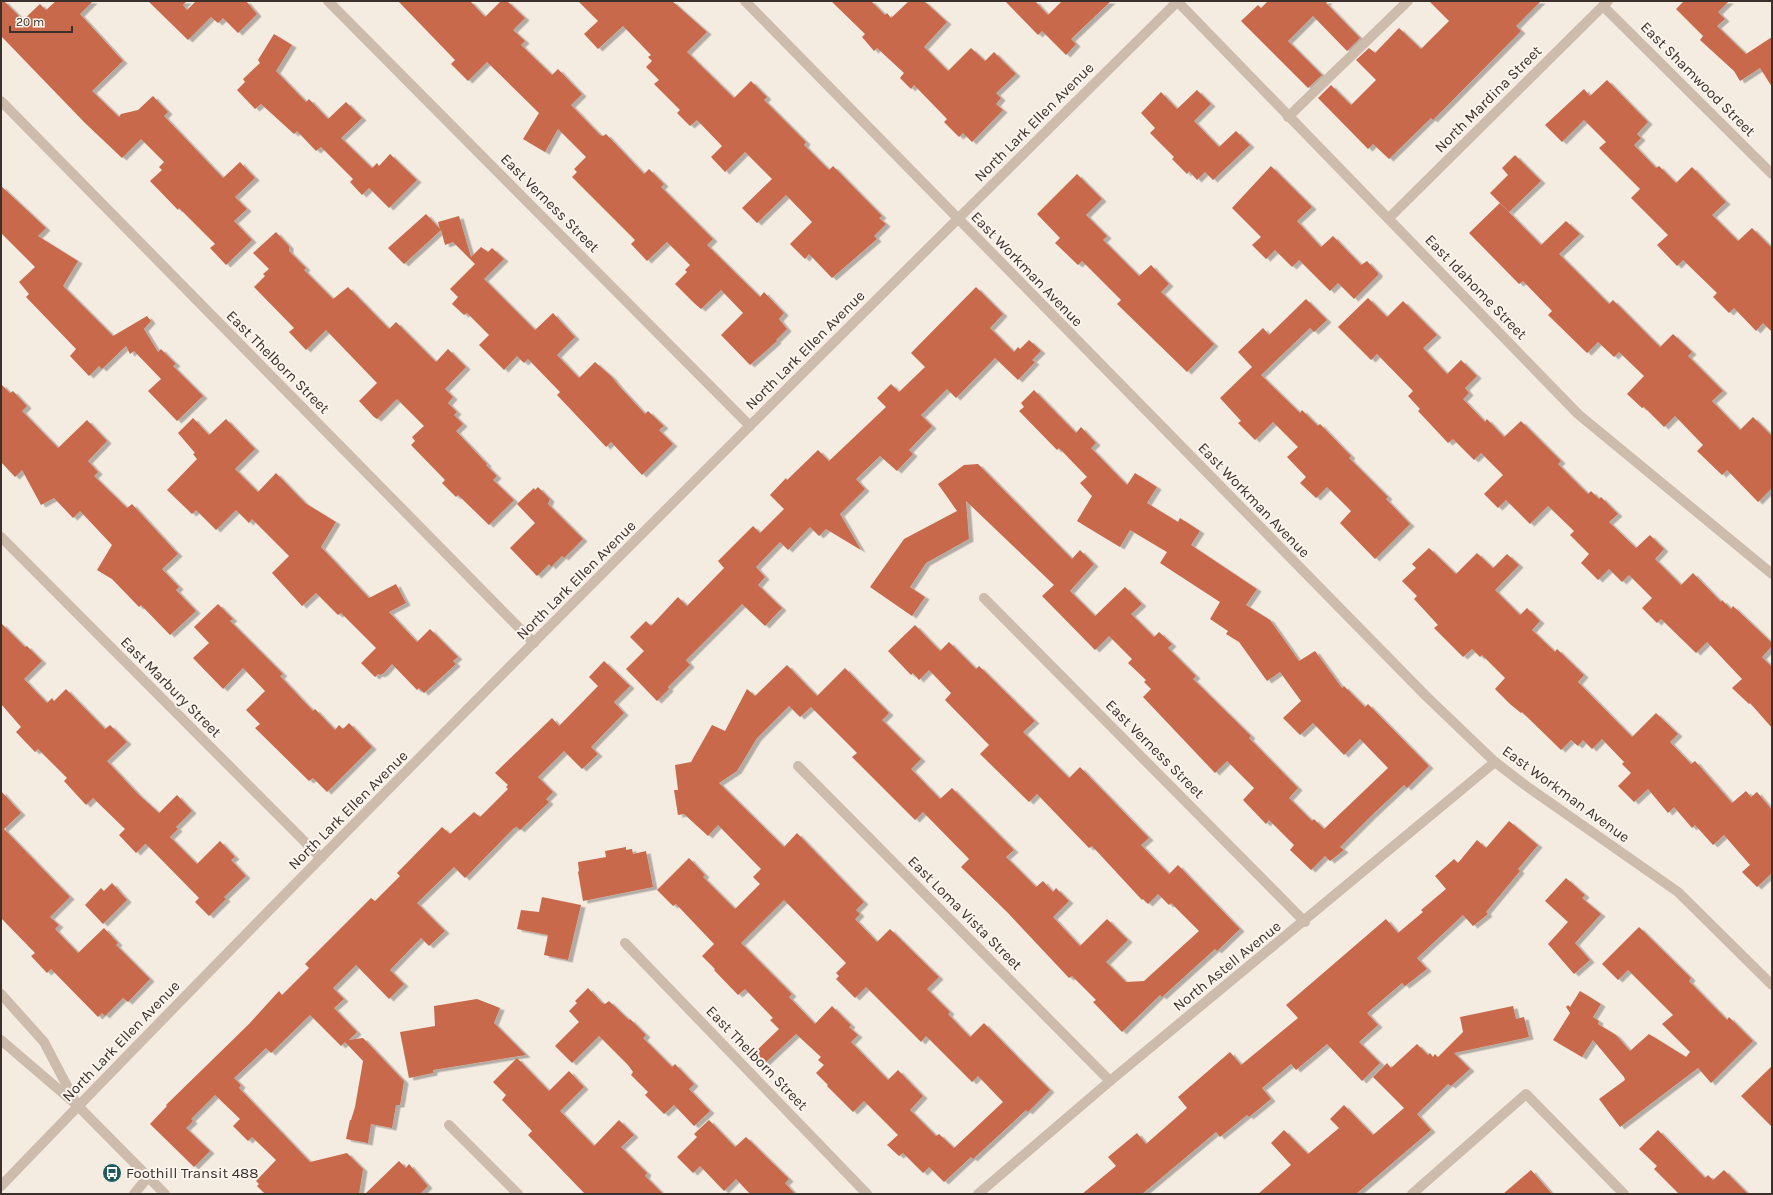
<svg xmlns="http://www.w3.org/2000/svg" width="1773" height="1195" viewBox="0 0 1773 1195" font-family="Karla,sans-serif">
  <style>
    .building { fill: #c8694b; fill-rule: evenodd; filter: url(#shadow) }
    .lines { fill: none; stroke-linecap: round; stroke-linejoin: round }
    .minor { stroke: #cdbbac; stroke-width: 10 }
    .labels { text-anchor: middle; stroke-width: 4; stroke-linejoin: round; paint-order: stroke }
    .street-label { font-size: 15px; fill: #3b302b; stroke: #fbf5ee }
    .poi-label { font-size: 15px; fill: #3b302b; stroke: #fbf5ee; text-anchor: start }
  </style>
  <defs>
    <filter id="shadow"><feDropShadow dx="4.5" dy="2.5" stdDeviation="0" flood-color="#0004"/></filter>
  </defs>
  <rect width="100%" height="100%" fill="#f4ebe1"/>
  <g class="building">
    <polygon points="1,1 4,1 23,20 40,4 46,10 56,1 93,1 80,14 123,61 92,91 119,117 121,114 138,110 153,96 168,112 164,116 223,178 240,162 255,178 235,197 247,209 234,221 252,240 226,265 210,248 215,244 179,208 178,210 150,181 162,170 159,167 164,162 141,139 122,158 85,123 1,36"/>
    <polygon points="148,1 187,1 183,5 187,10 196,1 246,1 257,14 238,33 223,18 218,23 211,17 188,40"/>
    <polygon points="398,1 470,1 485,17 501,1 507,1 525,18 513,30 525,41 521,45 552,75 558,69 582,94 571,105 600,135 603,136 606,134 644,174 649,169 664,184 661,187 713,239 707,245 760,297 764,292 784,313 779,319 787,329 776,340 777,341 750,365 721,335 743,313 721,290 701,309 694,303 675,284 687,272 685,270 690,265 667,242 647,261 631,244 635,240 572,177 577,172 574,169 586,157 558,129 545,152 523,139 539,113 487,62 468,81 451,64 455,60"/>
    <polygon points="578,1 672,1 707,32 687,52 734,98 751,81 767,97 764,100 806,142 804,145 829,170 833,166 882,216 879,218 886,224 874,236 877,239 832,278 809,254 805,259 790,244 812,222 786,195 757,223 742,208 772,179 745,152 725,172 711,157 722,146 697,120 690,126 677,113 680,110 654,84 659,80 646,67 652,61 648,57 651,55 623,26 598,49 584,34 598,21"/>
    <polygon points="831,1 871,1 885,15 887,13 891,18 909,1 924,1 947,22 924,47 948,71 971,48 985,61 994,52 1016,74 996,93 1001,98 996,104 1003,110 972,142 963,133 959,137 944,122 947,119 914,85 911,89 900,78 904,73 877,48 874,51 862,37 865,34"/>
    <polygon points="1005,1 1035,1 1048,15 1062,1 1111,1 1071,39 1076,44 1066,55 1042,31 1038,35"/>
    <polygon points="1268,1 1328,1 1326,3 1360,38 1347,51 1313,16 1288,41 1322,75 1308,88 1241,21 1258,5 1261,8"/>
    <polygon points="1429,1 1541,1 1516,26 1521,31 1433,120 1431,118 1389,159 1373,144 1368,149 1318,98 1331,85 1351,105 1376,80 1356,60 1369,48 1375,53 1399,28 1421,49 1449,21"/>
    <polygon points="1684,1 1729,1 1718,12 1725,19 1717,26 1746,54 1772,37 1772,87 1760,68 1740,81 1734,71 1700,40 1703,36 1676,9"/>
    <polygon points="274,34 292,45 276,71 306,102 309,99 328,119 346,102 362,118 341,138 372,168 377,163 379,166 390,154 417,180 389,208 369,188 362,195 350,182 353,179 321,147 316,151 297,131 294,134 261,104 255,109 237,90 245,82 243,79 260,63 258,60"/>
    <polygon points="1607,80 1648,122 1637,134 1641,138 1634,145 1656,168 1659,166 1676,183 1692,167 1726,202 1712,215 1738,241 1752,228 1772,248 1772,332 1763,323 1756,331 1734,308 1729,313 1713,297 1717,293 1683,260 1677,266 1657,245 1668,235 1631,198 1640,189 1599,148 1606,142 1584,120 1562,142 1545,125 1584,89 1590,96"/>
    <polygon points="1197,90 1211,104 1194,121 1219,147 1236,131 1250,145 1213,180 1205,172 1197,180 1189,171 1187,174 1172,159 1174,157 1150,133 1155,128 1141,113 1161,92 1177,109"/>
    <polygon points="1515,155 1541,181 1509,212 1490,193 1508,175 1502,168"/>
    <polygon points="1271,166 1312,207 1297,221 1321,247 1333,236 1361,265 1367,261 1378,273 1378,275 1354,299 1338,283 1330,291 1299,260 1292,267 1275,250 1266,259 1252,245 1261,237 1232,208"/>
    <polygon points="1077,174 1102,199 1086,215 1107,236 1103,240 1139,276 1151,265 1169,284 1161,292 1214,344 1187,372 1117,304 1121,300 1082,261 1078,265 1055,243 1060,238 1037,214"/>
    <polygon points="1,186 46,228 38,236 78,261 63,286 113,336 147,316 151,321 144,329 158,352 161,349 176,364 173,366 203,396 177,421 148,391 161,379 134,351 130,354 126,346 102,369 99,366 89,376 70,356 76,349 26,297 29,294 19,282 35,267 1,233"/>
    <polygon points="1500,203 1541,245 1566,221 1580,234 1559,254 1609,304 1613,300 1660,347 1673,334 1692,352 1688,356 1723,391 1712,401 1740,430 1753,417 1772,436 1772,488 1758,502 1727,470 1722,475 1697,451 1703,445 1675,416 1664,427 1644,407 1642,408 1627,394 1644,376 1619,352 1614,357 1598,342 1587,353 1548,315 1552,311 1523,281 1519,284 1469,233"/>
    <polygon points="426,214 440,229 438,222 459,216 471,257 481,247 488,252 492,248 504,259 484,279 535,330 553,313 575,337 557,355 579,378 595,362 612,377 619,386 645,414 648,411 664,426 659,430 673,444 642,475 611,442 606,447 593,433 557,395 560,392 528,359 524,363 517,356 504,370 479,345 489,335 467,313 464,315 452,304 458,297 450,289 475,264 453,242 445,245 441,230 404,264 388,248"/>
    <polygon points="276,232 289,246 289,251 306,268 304,270 333,299 348,287 389,329 396,322 436,362 448,349 466,367 445,389 453,397 448,403 457,412 454,415 463,424 456,431 487,464 486,465 497,476 493,480 514,500 489,525 458,495 456,497 442,483 445,480 411,445 415,441 412,437 424,426 397,399 377,419 374,417 359,401 377,383 326,330 306,350 289,332 294,328 254,287 265,276 263,274 269,269 253,253"/>
    <polygon points="976,287 1003,314 990,328 1014,352 1018,347 1020,349 1029,340 1041,351 1032,360 1035,362 1018,380 995,358 956,398 947,389 921,415 932,426 909,450 913,454 897,471 880,456 856,479 865,489 840,514 861,550 826,529 819,536 810,527 788,550 780,542 756,567 765,577 758,585 782,608 765,626 742,604 686,660 690,665 668,687 669,689 657,701 626,669 644,651 630,637 646,621 651,626 678,597 687,606 724,568 718,561 753,526 760,533 784,509 770,495 786,478 787,480 818,450 829,461 886,407 877,398 891,384 899,392 925,367 911,353"/>
    <polygon points="1368,298 1387,317 1403,301 1437,335 1423,348 1447,374 1461,360 1477,376 1465,388 1469,393 1463,399 1485,422 1487,419 1504,437 1521,421 1561,461 1558,464 1588,494 1591,491 1599,499 1601,497 1618,514 1609,522 1636,548 1650,535 1664,549 1655,559 1681,585 1693,573 1721,602 1722,600 1731,609 1733,606 1772,643 1772,646 1762,657 1772,667 1772,728 1750,703 1749,704 1732,688 1742,679 1707,642 1696,653 1661,619 1657,623 1642,608 1652,598 1629,575 1622,582 1609,569 1598,580 1581,563 1589,554 1570,535 1574,531 1548,506 1530,524 1506,500 1498,508 1484,494 1503,475 1481,453 1474,460 1453,439 1448,443 1418,411 1420,409 1408,396 1413,391 1377,354 1371,360 1338,327"/>
    <polygon points="1306,299 1327,320 1314,332 1310,328 1261,375 1300,413 1302,410 1318,426 1320,424 1351,456 1349,458 1388,497 1386,499 1410,524 1375,559 1340,523 1351,511 1327,487 1316,498 1300,483 1306,477 1287,457 1298,447 1273,422 1255,440 1238,423 1241,421 1220,398 1252,367 1238,352 1263,328 1269,335"/>
    <polygon points="1,384 10,393 13,391 27,406 22,411 58,448 87,420 107,441 88,461 98,472 94,476 127,508 132,504 178,554 162,569 179,587 176,590 196,611 170,635 141,605 139,607 112,579 97,570 112,545 80,511 73,518 54,498 41,505 22,470 15,477 1,462"/>
    <polygon points="1034,390 1076,433 1081,427 1096,443 1091,448 1127,485 1135,473 1157,487 1147,503 1178,522 1180,518 1200,531 1191,545 1257,589 1246,605 1270,620 1299,661 1315,651 1342,688 1344,686 1365,707 1368,704 1429,766 1407,788 1404,785 1371,816 1340,847 1344,850 1330,861 1325,856 1311,870 1290,850 1294,845 1269,820 1266,824 1243,800 1254,788 1227,761 1215,773 1143,697 1151,689 1144,682 1146,680 1128,663 1132,659 1109,636 1095,650 1042,596 1054,585 966,501 969,539 926,563 910,587 925,597 912,616 870,587 904,539 957,511 938,484 964,465 978,464 1072,559 1080,550 1094,564 1070,591 1095,616 1125,587 1142,604 1131,614 1154,637 1159,632 1172,644 1168,648 1196,676 1193,679 1251,736 1249,738 1298,788 1289,798 1312,821 1314,819 1324,829 1388,768 1360,739 1344,755 1313,723 1300,735 1283,718 1301,701 1280,672 1267,681 1239,642 1226,634 1228,631 1210,619 1220,602 1160,563 1167,552 1130,530 1120,547 1077,521 1092,496 1080,483 1087,477 1059,448 1057,450 1019,411 1024,407 1021,403"/>
    <polygon points="193,418 209,435 226,419 255,449 235,469 258,492 276,473 305,503 336,522 321,547 369,598 396,584 406,603 389,612 417,642 430,629 458,657 453,661 456,664 424,693 419,688 417,690 392,664 384,673 380,675 378,674 375,677 361,663 376,648 341,613 338,615 316,593 302,606 272,573 289,556 252,519 249,523 236,510 216,530 196,510 192,514 167,490 197,459 193,454 195,453 178,433"/>
    <polygon points="538,487 550,499 548,504 583,539 564,558 562,556 551,567 549,564 537,576 510,548 535,523 517,504 534,488 535,490"/>
    <polygon points="1429,548 1456,574 1477,553 1493,568 1507,554 1519,565 1495,590 1520,615 1527,608 1540,621 1532,630 1555,652 1557,649 1584,675 1578,682 1632,737 1656,713 1678,734 1670,742 1691,764 1695,761 1732,803 1746,791 1751,797 1757,792 1772,810 1772,873 1757,887 1742,872 1750,865 1724,835 1713,845 1695,825 1692,828 1674,807 1668,813 1648,789 1634,802 1618,786 1631,773 1622,764 1624,762 1602,739 1592,749 1583,740 1578,746 1571,740 1561,750 1522,712 1521,713 1510,704 1495,689 1505,678 1482,655 1480,657 1472,649 1463,657 1434,628 1438,625 1414,599 1417,596 1402,581 1416,568 1412,564"/>
    <polygon points="218,604 233,619 230,621 283,674 280,676 313,711 315,709 335,730 339,725 343,729 349,723 372,747 327,792 313,778 309,781 255,728 260,724 246,710 265,691 243,668 223,689 193,658 209,643 194,627"/>
    <polygon points="1,623 25,647 27,646 42,661 24,679 47,703 52,698 54,701 66,689 105,729 110,725 127,742 107,761 138,794 159,813 177,795 192,811 176,827 178,829 170,837 197,864 220,841 235,857 231,860 246,876 224,897 226,899 209,916 195,902 199,898 147,845 145,844 136,853 119,835 125,829 93,798 86,805 64,781 67,778 38,749 35,752 16,732 21,727 1,704"/>
    <path d="M915 625 940 651 949 642 976 669 979 666 1035 721 1023 732 1069 778 1080 767 1149 838 1141 845 1169 874 1178 865 1240 929 1217 951 1215 949 1162 997 1160 995 1122 1032 1093 1002 1096 1000 1072 976 1069 978 1008 913 961 867 969 859 923 812 915 820 852 757 857 753 811 707 800 717 789 706 757 738 737 771 719 783 784 847 797 833 864 902 856 910 860 914 855 919 877 942 890 929 939 977 927 989 950 1012 948 1014 970 1037 984 1023 1050 1090 1028 1112 1026 1110 973 1159 971 1157 944 1182 929 1167 923 1173 903 1153 899 1156 887 1145 898 1135 864 1101 853 1112 827 1086 828 1085 816 1073 824 1065 818 1060 821 1057 796 1034 765 1063 755 1052 779 1029 770 1020 773 1018 745 989 738 995 714 970 715 969 702 956 714 944 676 904 673 906 657 890 689 858 705 875 703 877 735 909 760 884 753 877 761 869 718 825 708 836 684 814 678 815 674 790H678L675 765 691 762 712 725 725 731 747 689 755 696 787 665 817 696 845 668 889 713 882 720 921 759 911 769 940 799 952 788 1014 850 1006 857 1036 887 1043 881 1053 892 1056 888 1069 901 1053 917 1080 946 1107 919 1128 940 1106 962 1126 982 1144 981 1199 931 1171 903 1169 905 1158 894 1148 904 1143 899 1142 900 1092 846 1089 848 1037 794 1029 802 980 754 989 745 945 700 951 693 929 670 919 680 913 673 911 675 888 651ZM784 900 846 963 836 973 839 976 836 979 855 998 866 987 921 1042 926 1036 972 1082 978 1076 1003 1102 954 1148 939 1134 936 1136 910 1110 923 1096 898 1070 888 1080 851 1042 858 1035 849 1027 851 1025 832 1006 815 1024 789 997 792 994 741 943Z"/>
    <polygon points="604,661 630,686 614,702 624,713 591,747 598,754 582,769 564,751 538,777 553,792 546,799 549,802 520,830 517,827 514,828 465,878 454,867 417,903 445,931 429,946 421,938 390,970 404,984 389,999 356,965 333,988 344,999 334,1008 357,1032 349,1040 363,1038 404,1081 400,1105 396,1105 392,1128 371,1124 368,1143 346,1139 350,1120 351,1120 355,1107 363,1061 345,1042 341,1046 310,1015 271,1053 266,1048 234,1078 241,1085 239,1088 310,1162 347,1153 363,1169 359,1194 265,1194 257,1186 259,1184 256,1181 276,1160 252,1137 248,1141 233,1126 240,1119 215,1095 191,1119 193,1121 186,1128 210,1151 194,1167 150,1124 167,1106 166,1105 249,1024 279,991 282,995 309,968 305,964 371,898 375,901 400,876 397,873 442,827 450,834 474,812 480,817 508,789 506,787 508,785 495,773 552,718 559,726 598,686 589,677"/>
    <polygon points="1,791 21,813 4,829 70,897 50,917 59,925 55,929 78,953 104,928 118,943 116,945 150,979 128,1002 123,998 105,1016 102,1013 98,1017 51,969 47,973 31,956 35,953 1,918"/>
    <polygon points="1509,821 1538,845 1518,869 1520,871 1486,912 1488,914 1473,926 1463,915 1417,958 1427,969 1405,986 1402,983 1367,1013 1378,1025 1359,1042 1380,1063 1362,1081 1327,1044 1296,1070 1291,1064 1262,1088 1271,1099 1249,1117 1247,1115 1220,1137 1216,1132 1142,1194 1082,1194 1116,1166 1108,1157 1137,1133 1146,1144 1187,1108 1178,1097 1230,1052 1241,1065 1298,1018 1286,1005 1386,919 1398,933 1423,912 1421,910 1446,889 1435,876 1454,859 1458,863 1477,840 1486,848"/>
    <polygon points="626,847 626,850 632,849 633,854 646,851 653,887 583,901 578,872 579,871 578,862 606,857 605,851"/>
    <polygon points="1566,878 1585,895 1582,898 1601,914 1575,943 1590,960 1574,974 1548,944 1568,922 1545,901"/>
    <polygon points="112,883 127,900 103,924 85,905 101,888 104,891"/>
    <polygon points="542,897 581,905 568,960 544,955 548,935 517,929 521,910 539,912"/>
    <polygon points="1639,927 1691,978 1689,981 1727,1020 1729,1017 1753,1041 1711,1083 1698,1068 1620,1127 1599,1099 1625,1080 1624,1077 1593,1040 1582,1057 1553,1040 1570,1013 1566,1007 1568,1005 1570,1007 1580,991 1601,1004 1593,1017 1599,1021 1598,1024 1616,1035 1630,1051 1649,1034 1686,1057 1690,1052 1662,1024 1673,1015 1628,970 1618,980 1602,964"/>
    <polygon points="588,988 602,1003 605,1004 609,1001 629,1020 630,1019 646,1035 643,1038 672,1067 675,1064 694,1084 689,1089 710,1111 694,1126 674,1105 664,1114 645,1095 648,1092 631,1075 633,1072 628,1065 599,1036 572,1063 555,1046 579,1022 569,1011 577,1003 575,1001"/>
    <polygon points="477,999 500,1008 494,1023 526,1055 433,1070 433,1073 409,1078 400,1032 435,1026 434,1006"/>
    <polygon points="1513,1006 1516,1019 1524,1017 1529,1037 1454,1053 1470,1069 1451,1086 1448,1084 1417,1114 1431,1130 1356,1194 1258,1194 1291,1165 1271,1143 1284,1130 1308,1154 1339,1128 1330,1119 1344,1105 1373,1135 1404,1108 1373,1077 1387,1063 1391,1068 1417,1044 1428,1055 1430,1053 1433,1057 1435,1054 1438,1057 1463,1032 1460,1017"/>
    <polygon points="517,1058 549,1091 569,1071 584,1087 560,1111 594,1146 619,1120 634,1135 621,1147 647,1173 645,1176 663,1194 585,1194 528,1135 532,1131 502,1100 506,1095 493,1082"/>
    <polygon points="1772,1066 1772,1127 1741,1096"/>
    <polygon points="709,1120 735,1147 746,1137 789,1179 785,1183 795,1194 750,1194 736,1179 724,1191 700,1166 693,1173 677,1157 697,1137 694,1134"/>
    <polygon points="1658,1130 1705,1178 1708,1175 1713,1180 1724,1170 1748,1194 1679,1194 1654,1169 1657,1166 1639,1149"/>
    <polygon points="399,1161 406,1168 409,1164 428,1186 420,1194 365,1194"/>
    <polygon points="1531,1170 1552,1194 1503,1194"/>
  </g>
  <g class="lines">
    <g class="minor">
      <polyline points="328,1 750,426"/>
      <polyline points="745,1 1426,696 1495,762 1525,785 1678,892 1772,985"/>
      <polyline points="1177,1 1578,414 1772,574"/>
      <polyline points="1603,6 1772,174"/>
      <polyline points="1,101 534,643"/>
      <polyline points="1288,117 1408,1"/>
      <polyline points="1389,218 1608,1"/>
      <polyline points="1,537 321,858"/>
      <polyline points="984,598 1305,922"/>
      <polyline points="798,766 1110,1081"/>
      <polyline points="625,943 867,1194"/>
      <polyline points="1,994 44,1042 75,1101"/>
      <polyline points="1,1040 78,1106 165,1194"/>
      <polyline points="449,1125 518,1194"/>
      <path d="M1 1186C388 785 782 392 1178 1"/>
      <polyline points="134,1194 148,1177"/>
      <polyline points="978,1194 1110,1081 1495,762"/>
      <polyline points="1412,1194 1526,1094 1624,1194"/>
    </g>
  </g>
  <defs>
    <g id="bus-disc" transform="scale(1)"><circle r="9.5" fill="#1f5a5e" stroke="#fbf5ee"/><path d="M-5-6H5V4H4V6H2V4H-2V6H-4V4H-5ZM-3.5-4V0h7V-4ZM-3.5 1.2v1.5H-2V1.2ZM2 1.2v1.5H3.5V1.2Z" fill="#fff"/></g>
  </defs>
  <g fill-rule="evenodd">
    <use href="#bus-disc" x="112" y="1173"/>
  </g>
  <g class="labels">
    <g class="street-label">
      <text transform="translate(1698 79) rotate(45)" y="5">East Shamwood Street</text>
      <text transform="translate(1488 99) rotate(-45)" y="5">North Mardina Street</text>
      <text transform="translate(1034 122) rotate(-45)" y="5">North Lark Ellen Avenue</text>
      <text transform="translate(550 203) rotate(45)" y="5">East Verness Street</text>
      <text transform="translate(1027 269) rotate(46)" y="5">East Workman Avenue</text>
      <text transform="translate(1476 287) rotate(46)" y="5">East Idahome Street</text>
      <text transform="translate(805 350) rotate(-45)" y="5">North Lark Ellen Avenue</text>
      <text transform="translate(278 362) rotate(45)" y="5">East Thelborn Street</text>
      <text transform="translate(1254 500) rotate(46)" y="5">East Workman Avenue</text>
      <text transform="translate(576 580) rotate(-45)" y="5">North Lark Ellen Avenue</text>
      <text transform="translate(171 687) rotate(45)" y="5">East Marbury Street</text>
      <text transform="translate(1155 749) rotate(45)" y="5">East Verness Street</text>
      <text transform="translate(1566 794) rotate(36)" y="5">East Workman Avenue</text>
      <text transform="translate(348 810) rotate(-45)" y="5">North Lark Ellen Avenue</text>
      <text transform="translate(965 913) rotate(45)" y="5">East Loma Vista Street</text>
      <text transform="translate(1227 966) rotate(-39)" y="5">North Astell Avenue</text>
      <text transform="translate(121 1041) rotate(-46)" y="5">North Lark Ellen Avenue</text>
      <text transform="translate(757 1058) rotate(46)" y="5">East Thelborn Street</text>
    </g>
    <g class="poi-label">
      <text x="126" y="1178">Foothill Transit 488</text>
    </g>
  </g>
  <rect width="1773" height="1195" fill="none" stroke="#3b302b" stroke-width="4"/>
  <path d="M10 26v6h62v-6" fill="none" stroke="#3b302b" stroke-width="2"/>
  <text x="16" y="26" font-size="12" fill="#3b302b" stroke="#fbf5ee" stroke-width="3" paint-order="stroke">20 m</text>
</svg>
